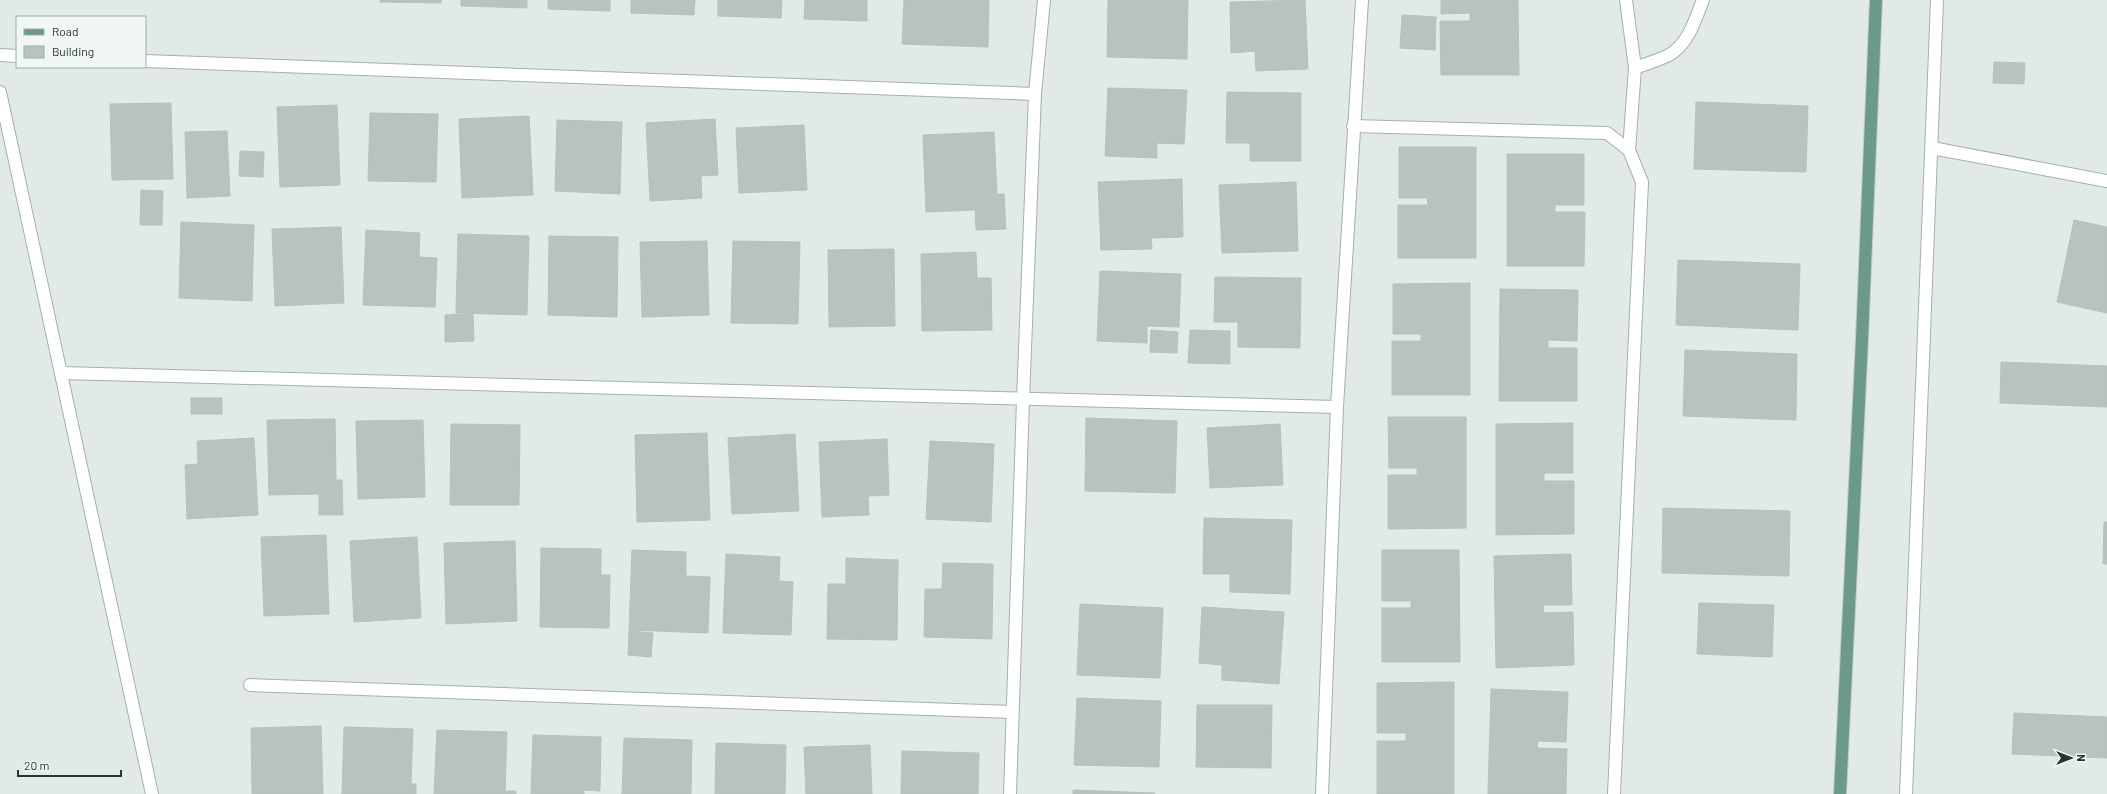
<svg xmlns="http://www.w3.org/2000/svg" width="2107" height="794" viewBox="0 0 2107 794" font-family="Barlow,sans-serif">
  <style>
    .building { fill: #b7c4be; stroke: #b4c2bb }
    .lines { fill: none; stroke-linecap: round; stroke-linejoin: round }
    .minor-casing { stroke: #a4b1ab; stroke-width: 14 }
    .major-casing { stroke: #c1c7c5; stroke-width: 14 }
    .minor { stroke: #fff; stroke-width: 12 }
    .major { stroke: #6b9a89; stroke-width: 12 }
  </style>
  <rect width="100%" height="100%" fill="#e1eae5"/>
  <g class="building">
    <polygon points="380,0 441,0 441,3 380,2"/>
    <polygon points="461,0 527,0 527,8 461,6"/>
    <polygon points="548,0 610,0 610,11 548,9"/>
    <polygon points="631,0 695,0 694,15 631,13"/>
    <polygon points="718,0 782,0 781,18 718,16"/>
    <polygon points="805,0 867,0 867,21 804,19"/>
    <polygon points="904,0 989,0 988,47 902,44"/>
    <polygon points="1108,0 1188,0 1187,59 1107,57"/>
    <polygon points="1305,0 1308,69 1256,71 1255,51 1231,53 1230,2"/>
    <polygon points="1441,0 1518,0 1519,75 1441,75 1440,21 1470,21 1470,13 1441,14"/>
    <polygon points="1402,15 1436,17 1435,50 1400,48"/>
    <polygon points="1994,62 2025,63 2024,84 1993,83"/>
    <polygon points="1108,88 1187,90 1184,144 1157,143 1157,158 1105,156"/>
    <polygon points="1227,92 1301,93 1301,161 1250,161 1250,143 1226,143"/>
    <polygon points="1696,102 1808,106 1806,172 1694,169"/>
    <polygon points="171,103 173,179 112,180 110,104"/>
    <polygon points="337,105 340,185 280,187 277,107"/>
    <polygon points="370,113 438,114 436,182 368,181"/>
    <polygon points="529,116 533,195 462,198 459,119"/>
    <polygon points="715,119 718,175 701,176 702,198 650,201 646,123"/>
    <polygon points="557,120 622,122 620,194 555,191"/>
    <polygon points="804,125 807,190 739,193 736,128"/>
    <polygon points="227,131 230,196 187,198 185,132"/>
    <polygon points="994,132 997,194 1004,194 1006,229 976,230 975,210 926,212 923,135"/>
    <polygon points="1399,147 1476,147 1476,258 1398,258 1398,205 1428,205 1427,198 1399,198"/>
    <polygon points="240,151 264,152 263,177 239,176"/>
    <polygon points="1507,154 1584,154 1584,205 1555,205 1555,212 1585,212 1584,266 1507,266"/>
    <polygon points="1182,179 1183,237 1151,238 1152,249 1101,250 1098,182"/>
    <polygon points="1296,182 1298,251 1222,253 1219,185"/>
    <polygon points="141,190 163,191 162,225 140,225"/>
    <polygon points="2074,220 2107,227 2107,313 2057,302"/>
    <polygon points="181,222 254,225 252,301 179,298"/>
    <polygon points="341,227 344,303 275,306 272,229"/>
    <polygon points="366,230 420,233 419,257 437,258 435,307 363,305"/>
    <polygon points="458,234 529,236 527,315 456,313"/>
    <polygon points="549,236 618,237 617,317 548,315"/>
    <polygon points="707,241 709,315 642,317 640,242"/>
    <polygon points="733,241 800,242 798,324 731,323"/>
    <polygon points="894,249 895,326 829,327 828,250"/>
    <polygon points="976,252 977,278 991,278 992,330 922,331 921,254"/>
    <polygon points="1678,260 1800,264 1798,330 1676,325"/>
    <polygon points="1100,271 1181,274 1179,327 1147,326 1147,343 1097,341"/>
    <polygon points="1215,277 1301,278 1300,348 1238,347 1238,322 1214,322"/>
    <polygon points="1470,283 1470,395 1392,395 1392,341 1421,341 1421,334 1393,334 1393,284"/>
    <polygon points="1500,289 1578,290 1577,341 1548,340 1548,348 1577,348 1577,401 1499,401"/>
    <polygon points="473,314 474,341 445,342 445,315"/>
    <polygon points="1151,330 1178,332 1177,353 1150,352"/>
    <polygon points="1190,330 1230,331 1230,364 1188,363"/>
    <polygon points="1685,350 1797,354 1796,420 1683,416"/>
    <polygon points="2001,362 2107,366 2107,407 2000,403"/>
    <rect x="191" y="398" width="31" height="16"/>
    <polygon points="1388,417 1466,417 1466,528 1388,529 1388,475 1417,475 1417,468 1389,468"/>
    <polygon points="1086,418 1177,421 1175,493 1085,491"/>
    <polygon points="335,419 336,480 342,480 343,515 319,515 319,494 269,495 267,420"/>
    <polygon points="423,420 425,497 358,499 356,421"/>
    <polygon points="1573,423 1573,473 1544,473 1544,481 1574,481 1574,534 1496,535 1496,424"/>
    <polygon points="451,424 520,425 519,505 450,505"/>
    <polygon points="1280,424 1283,485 1210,488 1207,428"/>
    <polygon points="707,433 710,520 637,522 635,435"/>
    <polygon points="795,434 799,511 732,514 728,438"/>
    <polygon points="254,438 258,515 187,519 185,465 198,464 197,441"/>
    <polygon points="887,439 889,495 868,496 869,515 822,517 819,442"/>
    <polygon points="930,441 994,444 991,522 926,519"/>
    <polygon points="1663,508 1790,511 1789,576 1662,573"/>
    <polygon points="1204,518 1292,520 1290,594 1230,592 1230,574 1203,574"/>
    <polygon points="2104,522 2107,522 2107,564 2103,564"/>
    <polygon points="326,535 329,614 264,616 261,537"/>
    <polygon points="417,537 421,618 354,622 350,541"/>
    <polygon points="515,541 517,621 446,624 444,543"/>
    <polygon points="541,548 601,549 601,575 610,575 609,628 540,627"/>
    <polygon points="632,550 686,552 686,576 710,577 708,633 629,630"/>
    <polygon points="1382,550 1459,550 1460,662 1382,662 1382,608 1411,608 1411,601 1382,601"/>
    <polygon points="726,554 780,557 779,581 793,582 791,635 723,633"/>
    <polygon points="1571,554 1572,605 1543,605 1544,613 1573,612 1574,665 1496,668 1494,556"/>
    <polygon points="846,558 898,560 897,640 827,639 828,584 846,584"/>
    <polygon points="943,563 993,564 992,639 924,637 925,589 942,589"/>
    <polygon points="1699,603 1774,605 1772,657 1697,654"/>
    <polygon points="1080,604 1163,608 1160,678 1077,675"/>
    <polygon points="1202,607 1284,612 1279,684 1222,680 1222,665 1199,663"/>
    <polygon points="629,631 653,633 651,657 628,655"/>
    <polygon points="1454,682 1454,794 1377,794 1377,741 1406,741 1406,733 1377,733 1377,683"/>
    <polygon points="1491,689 1568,692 1566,742 1538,741 1537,748 1567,749 1566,794 1488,794"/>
    <polygon points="1077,698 1161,701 1159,767 1074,765"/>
    <polygon points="1197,705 1272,705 1271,768 1196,767"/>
    <polygon points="2014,713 2107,717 2107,758 2012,754"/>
    <polygon points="321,726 323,794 252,794 251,728"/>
    <polygon points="344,727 413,729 411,784 416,784 416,794 342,794"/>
    <polygon points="437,730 507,732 505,791 516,791 516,794 434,794"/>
    <polygon points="533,735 601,737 600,791 584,790 584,794 531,794"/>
    <polygon points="624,738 692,740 691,794 622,794"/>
    <polygon points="716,743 786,745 785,794 715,794"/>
    <polygon points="870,745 872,794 806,794 804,747"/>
    <polygon points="902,751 979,753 978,794 901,794"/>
    <polygon points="1073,790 1155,793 1155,794 1073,794"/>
  </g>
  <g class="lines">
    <g class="minor-casing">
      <g id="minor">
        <polyline points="1626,0 1635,68 1629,150"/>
        <polyline points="0,55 17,56"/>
        <polyline points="145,61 1035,94"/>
        <path d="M1635 68C1646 64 1659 60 1669 55 1689 44 1695 19 1703 0"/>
        <polyline points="0,92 152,794"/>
        <polyline points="1353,126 1607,133 1629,150 1642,182 1614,794"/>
        <polyline points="1932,148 2107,181"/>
        <polyline points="62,373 1337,407"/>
        <polyline points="250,685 1012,712"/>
        <polyline points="1010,794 1023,400 1035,94 1044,0"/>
        <polyline points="1322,794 1337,407 1362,0"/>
        <polyline points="1906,794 1937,0"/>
      </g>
    </g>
    <g class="major-casing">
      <polyline id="major" points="1840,794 1862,339 1876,0"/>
    </g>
    <use href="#minor" class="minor"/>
    <use href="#major" class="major"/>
  </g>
  <rect x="16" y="16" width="130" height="52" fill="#f1f7f3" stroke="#9faba5"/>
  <rect x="24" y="29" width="20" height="6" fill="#6b9a89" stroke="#9faba5"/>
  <text x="52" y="36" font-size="12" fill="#233830">Road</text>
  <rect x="24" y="46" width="20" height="12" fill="#b7c4be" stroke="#9faba5"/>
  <text x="52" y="56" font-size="12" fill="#233830">Building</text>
  <g transform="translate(2071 758) rotate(90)" stroke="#f1f7f3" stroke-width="3" paint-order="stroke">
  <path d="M0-3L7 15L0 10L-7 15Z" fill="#233830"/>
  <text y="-6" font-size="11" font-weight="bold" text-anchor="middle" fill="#233830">N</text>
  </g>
  <path d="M18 770v6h103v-6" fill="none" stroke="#233830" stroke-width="2"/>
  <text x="24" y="770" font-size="12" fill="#233830" stroke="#f1f7f3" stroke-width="3" paint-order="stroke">20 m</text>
</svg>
